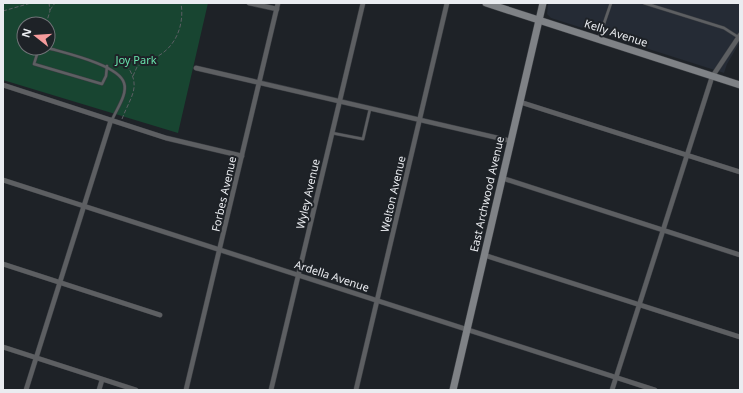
<svg xmlns="http://www.w3.org/2000/svg" width="743" height="393" viewBox="0 0 743 393" font-family="'Noto Sans',sans-serif">
  <style>
    .built { fill: #252b35 }
    .green { fill: #184531; fill-rule: evenodd }
    .lines { fill: none; stroke-linecap: round; stroke-linejoin: round }
    .lane-casing { stroke: #3b3e43; stroke-width: 3.5 }
    .street-casing { stroke: #3b3e43; stroke-width: 5.5 }
    .secondary-casing { stroke: #3b3e43; stroke-width: 8 }
    .path { stroke: #5b5f64; stroke-width: 1; stroke-dasharray: 4 2; stroke-linecap: butt }
    .lane { stroke: #5d5f62; stroke-width: 2.5 }
    .street { stroke: #5d5f62; stroke-width: 4.5 }
    .secondary { stroke: #7f8286; stroke-width: 7 }
    .labels { text-anchor: middle; stroke-width: 4; stroke-linejoin: round; paint-order: stroke }
    .street-label { font-size: 11px; fill: #eaecf0; stroke: #1e2227 }
    .park-label { font-size: 11px; fill: #69e4ad; stroke: #1e2227 }
  </style>
  <rect width="100%" height="100%" fill="#1e2227"/>
  <polygon class="built" points="548,3 740,3 740,42 727,64 724,73 551,18 547,14"/>
  <path class="green" d="M3 3H208L178 133 3 80ZM24 24H48V48H24Z"/>
  <g class="lines">
    <g class="lane-casing">
      <g id="lane">
        <polyline points="644,3 724,28 738,37"/>
        <polyline points="599,38 611,3"/>
        <polyline points="39,48 34,64 102,84 106,76 107,66"/>
        <path d="M48 48C65 53 119 65 124 83 128 94 116 110 112 120"/>
        <polyline points="332,133 363,139 370,109"/>
      </g>
    </g>
    <g class="street-casing">
      <g id="street">
        <polyline points="249,3 277,9"/>
        <polyline points="196,68 511,141"/>
        <polyline points="3,85 166,138 242,156"/>
        <polyline points="520,102 740,172"/>
        <polyline points="502,178 740,255"/>
        <polyline points="3,180 655,390"/>
        <polyline points="484,255 740,337"/>
        <polyline points="3,264 160,315"/>
        <polyline points="3,347 136,390"/>
        <polyline points="26,390 111,120"/>
        <polyline points="99,390 102,380"/>
        <polyline points="186,390 278,3"/>
        <polyline points="271,390 363,3"/>
        <polyline points="356,390 447,3"/>
        <polyline points="612,390 712,77 740,35"/>
      </g>
    </g>
    <g class="secondary-casing">
      <g id="secondary">
        <polyline points="486,3 740,85"/>
        <polyline points="453,390 543,3"/>
      </g>
    </g>
    <g class="path">
      <polyline points="50,10 55,3"/>
      <polyline points="3,11 31,3"/>
      <polyline points="46,24 50,11 49,3"/>
      <path d="M113 65C122 55 137 64 149 60 174 52 185 27 181 3"/>
      <polyline points="133,76 137,67 144,61"/>
      <path d="M122 119C132 93 143 86 123 60"/>
    </g>
    <use href="#lane" class="lane"/>
    <use href="#street" class="street"/>
    <use href="#secondary" class="secondary"/>
  </g>
  <g class="labels">
    <g class="street-label">
      <text transform="translate(616 33) rotate(18)" y="4">Kelly Avenue</text>
      <text transform="translate(224 194) rotate(-77)" y="4">Forbes Avenue</text>
      <text transform="translate(308 194) rotate(-77)" y="4">Wyley Avenue</text>
      <text transform="translate(393 194) rotate(-77)" y="4">Welton Avenue</text>
      <text transform="translate(487 194) rotate(-77)" y="4">East Archwood Avenue</text>
      <text transform="translate(332 276) rotate(18)" y="4">Ardella Avenue</text>
    </g>
    <g class="park-label">
      <text x="136" y="64">Joy Park</text>
    </g>
  </g>
  <rect width="743" height="393" fill="none" stroke="#eaecf0" stroke-width="8"/>
  <g transform="translate(36 36) rotate(287)"><circle r="19" fill="#1e2227" stroke="#707377"/>
  <path d="M0-3L7 15L0 10L-7 15Z" fill="#f59b9c"/>
  <text y="-6" font-size="11" font-weight="bold" text-anchor="middle" fill="#eaecf0">N</text>
  </g>
</svg>
